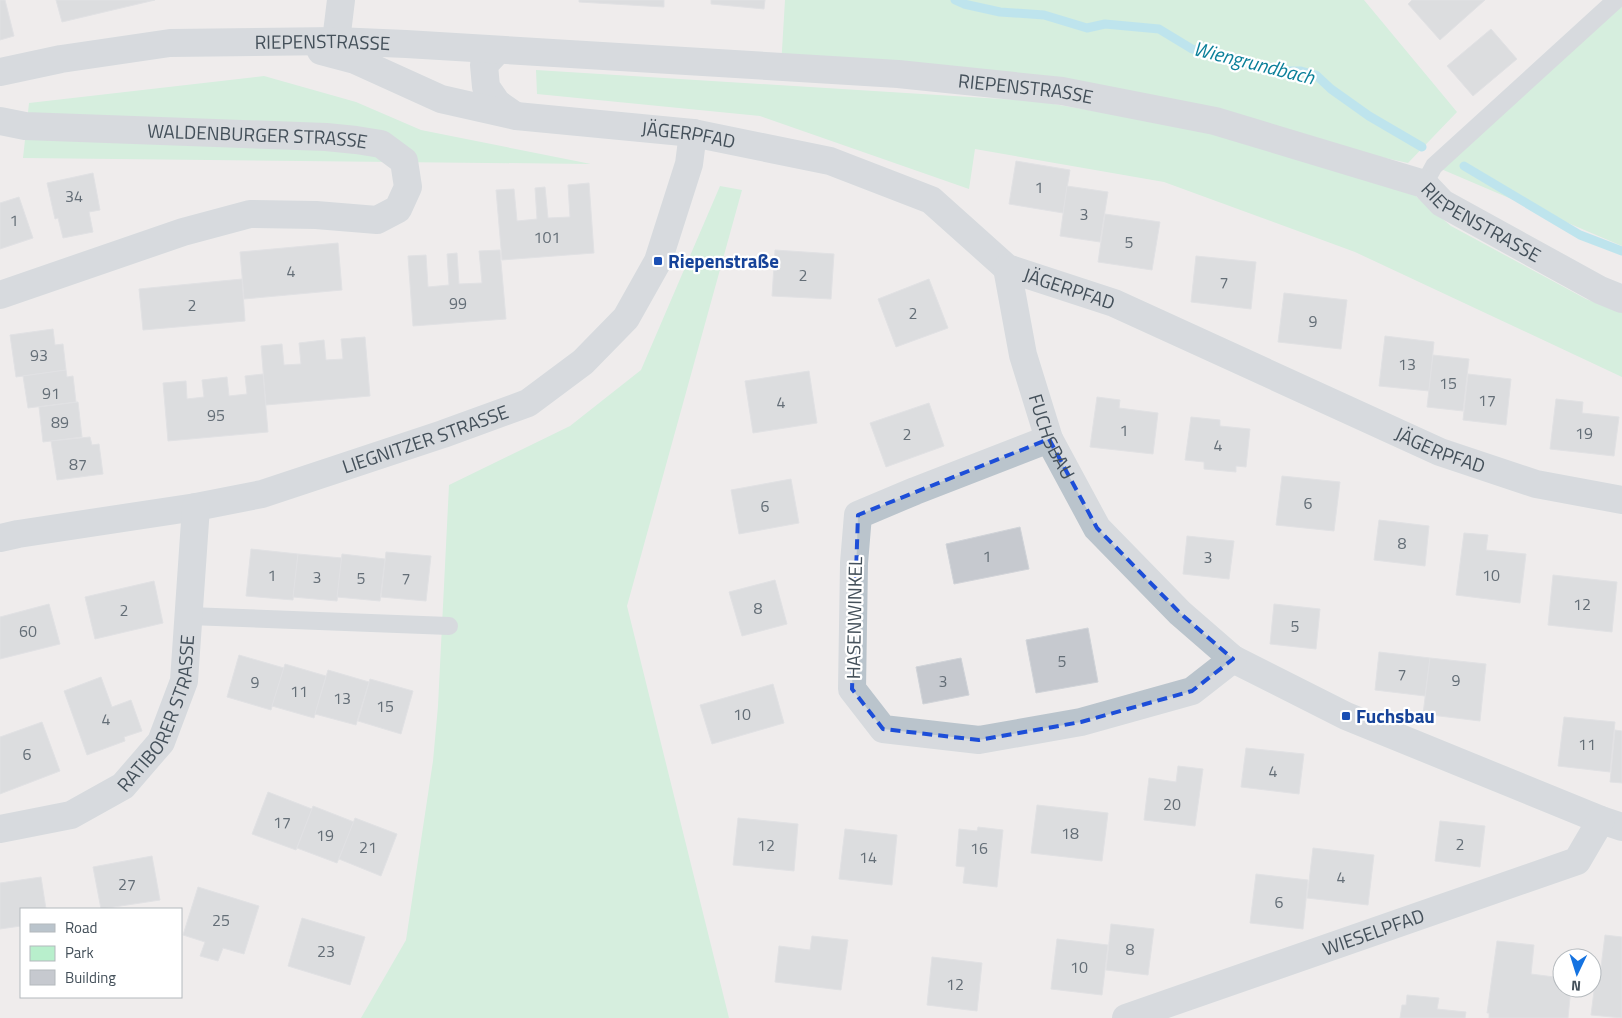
<svg xmlns="http://www.w3.org/2000/svg" width="1622" height="1018" viewBox="0 0 1622 1018" font-family="'Titillium Web',sans-serif">
  <style>
    .green { fill: #b8efcc }
    .lines { fill: none; stroke-linecap: round; stroke-linejoin: round }
    .stream { stroke: #84daed; stroke-width: 9 }
    .building { fill: #c6c9cf; stroke: #d0d3d8 }
    .service { stroke: #bac4cc; stroke-width: 18 }
    .minor { stroke: #bac4cc; stroke-width: 28 }
    .marked { fill: none; stroke: #1d4ed8; stroke-width: 4; stroke-dasharray: 10 6; stroke-linejoin: round }
    .transit-dot { fill: #1a4fb4; stroke: #fff; stroke-width: 2 }
    .labels { text-anchor: middle; stroke-width: 4.5; stroke-linejoin: round; paint-order: stroke }
    .number-label { font-size: 16px; fill: #646e77 }
    .street-label { font-size: 19px; fill: #44505a; stroke: #fff }
    .transit-label { font-size: 19px; font-weight: bold; fill: #164399; stroke: #fff; text-anchor: start }
    .water-label { font-size: 20px; font-style: italic; fill: #0a7f99; stroke: #fff }
  </style>
  <rect width="100%" height="100%" fill="#efecec"/>
  <g class="green">
    <polygon points="785,0 1364,0 1457,112 1408,163 1215,121 781,67"/>
    <polygon points="1622,0 1622,246 1434,166"/>
    <polygon points="536,70 1036,101 1210,131 1412,193 1451,226 1586,299 1622,313 1622,377 1355,252 1164,182 975,149 969,189 760,116 537,94"/>
    <polygon points="264,76 356,102 421,130 591,164 23,158 29,103"/>
    <polygon points="720,186 742,190 627,606 729,1018 361,1018 406,940 433,761 438,706 449,485 570,426 641,370"/>
  </g>
  <g class="lines">
    <g class="stream">
      <polyline points="955,0 964,4 1000,12 1044,15 1087,28 1105,24 1159,29 1192,49 1278,71 1301,71 1316,75 1331,89 1369,116 1422,147"/>
      <polyline points="1464,166 1580,235 1622,251"/>
    </g>
  </g>
  <g class="building">
    <polygon points="0,0 5,0 14,36 0,40"/>
    <polygon points="56,0 155,0 62,22"/>
    <polygon points="579,0 664,0 664,7 579,2"/>
    <polygon points="711,0 765,0 764,9 711,4"/>
    <polygon points="1412,0 1485,0 1440,40 1408,4"/>
    <polygon points="1491,29 1517,59 1473,96 1447,66"/>
    <polygon points="1016,161 1070,170 1063,213 1009,204"/>
    <polygon points="93,173 100,210 89,212 93,232 63,238 58,218 55,219 47,183"/>
    <polygon points="589,183 594,253 502,260 496,190 514,189 517,221 537,219 535,188 545,187 548,218 570,217 568,185"/>
    <polygon points="1067,186 1108,192 1100,242 1060,236"/>
    <polygon points="19,197 33,238 0,249 0,203"/>
    <polygon points="1105,214 1160,222 1152,270 1098,262"/>
    <polygon points="338,243 342,290 244,299 240,252"/>
    <polygon points="500,250 506,319 413,326 408,256 426,255 428,287 449,285 447,254 457,253 459,284 482,283 479,251"/>
    <polygon points="775,250 834,254 831,299 772,296"/>
    <polygon points="1196,256 1256,262 1251,309 1191,302"/>
    <polygon points="242,279 245,321 143,330 139,289"/>
    <polygon points="929,279 948,328 896,347 878,299"/>
    <polygon points="1284,293 1347,300 1341,349 1278,342"/>
    <polygon points="53,329 55,345 63,344 66,370 16,377 10,335"/>
    <polygon points="1385,336 1434,342 1429,391 1379,386"/>
    <polygon points="365,337 370,396 266,405 261,346 282,344 284,365 301,364 299,343 324,340 326,360 343,359 341,339"/>
    <polygon points="1433,355 1469,359 1463,411 1427,407"/>
    <polygon points="66,370 67,377 73,376 76,402 28,408 23,376"/>
    <polygon points="809,371 817,423 753,433 745,381"/>
    <polygon points="263,374 268,432 168,441 163,383 186,381 187,399 204,397 202,380 227,377 229,396 247,394 245,376"/>
    <polygon points="1468,374 1511,379 1506,425 1463,420"/>
    <polygon points="1097,397 1120,400 1119,408 1158,413 1153,454 1090,447"/>
    <polygon points="1556,399 1583,402 1582,413 1619,417 1614,456 1550,449"/>
    <polygon points="78,402 82,437 43,442 39,407"/>
    <polygon points="929,403 944,446 886,467 870,423"/>
    <polygon points="1191,417 1220,420 1220,426 1250,429 1246,467 1236,466 1236,472 1204,469 1204,462 1185,460"/>
    <polygon points="90,437 92,445 99,444 103,474 57,480 51,441"/>
    <polygon points="1282,476 1340,482 1334,531 1276,525"/>
    <polygon points="791,479 799,523 739,534 731,490"/>
    <polygon points="1379,520 1429,526 1425,566 1374,560"/>
    <polygon points="1020,527 1029,569 954,584 946,544"/>
    <polygon points="1464,533 1488,535 1486,550 1526,554 1520,603 1456,595"/>
    <polygon points="1187,536 1234,541 1229,579 1183,574"/>
    <polygon points="251,549 298,554 293,600 246,596"/>
    <polygon points="386,552 431,556 426,601 381,597"/>
    <polygon points="298,554 342,558 337,601 293,597"/>
    <polygon points="342,554 385,559 380,601 337,597"/>
    <polygon points="1553,575 1617,582 1612,632 1548,625"/>
    <polygon points="775,580 787,624 742,636 729,592"/>
    <polygon points="154,581 163,623 95,639 85,597"/>
    <polygon points="49,604 60,644 0,659 0,617"/>
    <polygon points="1274,604 1320,609 1316,649 1270,644"/>
    <polygon points="1088,628 1098,682 1036,693 1026,640"/>
    <polygon points="1379,652 1430,658 1425,696 1375,690"/>
    <polygon points="239,655 284,668 271,710 227,697"/>
    <polygon points="961,658 969,695 923,704 916,667"/>
    <polygon points="1430,658 1486,664 1480,721 1423,714"/>
    <polygon points="285,664 326,676 314,718 272,706"/>
    <polygon points="328,670 369,682 356,725 315,714"/>
    <polygon points="101,677 112,707 131,700 142,731 124,737 125,741 87,755 64,691"/>
    <polygon points="370,679 413,691 401,734 358,721"/>
    <polygon points="773,684 784,723 712,744 700,705"/>
    <polygon points="1564,717 1615,722 1610,772 1558,766"/>
    <polygon points="42,722 60,771 0,794 0,737"/>
    <polygon points="1615,730 1622,731 1622,783 1610,782"/>
    <polygon points="1246,748 1304,754 1299,794 1241,787"/>
    <polygon points="1178,766 1203,769 1195,826 1144,820 1149,778 1176,782"/>
    <polygon points="268,792 312,809 296,850 252,834"/>
    <polygon points="1037,805 1108,813 1102,861 1031,853"/>
    <polygon points="313,806 354,822 337,863 297,848"/>
    <polygon points="355,818 397,834 381,876 339,859"/>
    <polygon points="738,818 798,824 794,871 733,865"/>
    <polygon points="1440,821 1485,826 1480,867 1435,861"/>
    <polygon points="978,827 1003,830 997,887 963,883 965,867 956,866 959,829 977,831"/>
    <polygon points="845,829 897,835 892,885 839,879"/>
    <polygon points="1313,848 1374,855 1368,905 1307,898"/>
    <polygon points="152,856 160,900 101,909 93,867"/>
    <polygon points="1256,874 1308,880 1303,929 1250,923"/>
    <polygon points="41,877 46,909 21,909 21,926 0,929 0,883"/>
    <polygon points="198,887 259,906 244,954 223,948 218,961 200,956 205,942 183,935"/>
    <polygon points="302,918 365,937 350,985 288,966"/>
    <polygon points="1111,924 1154,929 1148,975 1106,970"/>
    <polygon points="1605,935 1622,937 1622,1018 1591,1015 1596,975 1600,975"/>
    <polygon points="812,936 848,940 841,990 775,982 779,946 810,950"/>
    <polygon points="1057,939 1108,945 1102,995 1051,989"/>
    <polygon points="1497,941 1534,945 1531,974 1562,978 1562,988 1571,988 1568,1018 1489,1018 1489,1013 1487,1013"/>
    <polygon points="932,957 982,963 977,1011 927,1005"/>
    <polygon points="1407,995 1439,998 1437,1009 1466,1012 1465,1018 1400,1018 1402,1005 1406,1005"/>
  </g>
  <g class="lines">
    <g class="service">
      <polyline points="1424,184 1434,166 1616,0"/>
      <polyline points="189,616 449,626"/>
    </g>
    <g class="minor">
      <polyline points="336,41 341,0"/>
      <polyline points="498,50 484,65 486,87 497,103 514,115"/>
      <path id="s1" d="M321 51 355 60 441 99 516 116 693 133 830 161 931 200 1007 268 1114 303 1440 452 1536 484 1622 500"/>
      <path id="s2" d="M0 72 61 59 170 43 336 41 406 44 898 74 1062 91 1215 121 1424 184 1442 203 1600 290 1622 299"/>
      <path id="s3" d="M0 121 25 126 326 137 356 140 381 144 404 161 408 187 398 209 377 220 316 215 250 214 183 232 0 295"/>
      <path id="s4" d="M1007 268 1023 355 1049 439 1097 528 1180 613 1233 659 1346 716 1601 820 1622 827"/>
      <polyline points="1049,439 915,491 858,515 854,563 852,689 883,729 979,740 1081,722 1192,691 1233,659"/>
      <path id="s5" d="M0 538 18 534 196 507 262 494 443 434 528 403 583 362 626 318 658 261 689 164 693 133"/>
      <path id="s6" d="M0 829 71 815 123 786 161 742 184 681 196 507"/>
      <path id="s7" d="M1126 1018 1577 861 1601 820"/>
    </g>
  </g>
  <path d="M0 0H1622V1018H0ZM1049 439 1097 528 1180 613 1233 659 1192 691 1081 722 979 740 883 729 852 689 858 515Z" fill="#efecec" fill-opacity=".55" fill-rule="evenodd"/>
  <path class="marked" d="M1049 439 1097 528 1180 613 1233 659 1192 691 1081 722 979 740 883 729 852 689 858 515Z"/>
  <g class="transit-dot">
    <rect x="653" y="256" width="10" height="10" rx="2.5"/>
    <rect x="1341" y="711" width="10" height="10" rx="2.5"/>
  </g>
  <g class="labels">
    <g class="number-label">
      <text x="1039" y="193">1</text>
      <text x="74" y="202">34</text>
      <text x="1084" y="220">3</text>
      <text x="14" y="226">1</text>
      <text x="547" y="243">101</text>
      <text x="1129" y="248">5</text>
      <text x="291" y="277">4</text>
      <text x="803" y="281">2</text>
      <text x="1224" y="288">7</text>
      <text x="458" y="309">99</text>
      <text x="192" y="311">2</text>
      <text x="913" y="319">2</text>
      <text x="1313" y="327">9</text>
      <text x="39" y="361">93</text>
      <text x="1407" y="370">13</text>
      <text x="1448" y="389">15</text>
      <text x="51" y="399">91</text>
      <text x="1487" y="406">17</text>
      <text x="781" y="408">4</text>
      <text x="216" y="421">95</text>
      <text x="60" y="428">89</text>
      <text x="1124" y="436">1</text>
      <text x="1584" y="439">19</text>
      <text x="907" y="440">2</text>
      <text x="1218" y="451">4</text>
      <text x="78" y="470">87</text>
      <text x="1308" y="509">6</text>
      <text x="765" y="512">6</text>
      <text x="1402" y="549">8</text>
      <text x="987" y="562">1</text>
      <text x="1208" y="563">3</text>
      <text x="272" y="581">1</text>
      <text x="1491" y="581">10</text>
      <text x="317" y="583">3</text>
      <text x="361" y="584">5</text>
      <text x="406" y="584">7</text>
      <text x="1582" y="610">12</text>
      <text x="758" y="614">8</text>
      <text x="124" y="616">2</text>
      <text x="1295" y="632">5</text>
      <text x="28" y="637">60</text>
      <text x="1062" y="667">5</text>
      <text x="1402" y="680">7</text>
      <text x="1456" y="686">9</text>
      <text x="943" y="687">3</text>
      <text x="255" y="688">9</text>
      <text x="299" y="697">11</text>
      <text x="342" y="704">13</text>
      <text x="385" y="712">15</text>
      <text x="742" y="720">10</text>
      <text x="106" y="725">4</text>
      <text x="1587" y="750">11</text>
      <text x="27" y="760">6</text>
      <text x="1273" y="777">4</text>
      <text x="1172" y="810">20</text>
      <text x="282" y="828">17</text>
      <text x="1070" y="839">18</text>
      <text x="325" y="841">19</text>
      <text x="1460" y="850">2</text>
      <text x="766" y="851">12</text>
      <text x="368" y="853">21</text>
      <text x="979" y="854">16</text>
      <text x="868" y="863">14</text>
      <text x="1341" y="883">4</text>
      <text x="127" y="890">27</text>
      <text x="1279" y="908">6</text>
      <text x="221" y="926">25</text>
      <text x="1130" y="955">8</text>
      <text x="326" y="957">23</text>
      <text x="1079" y="973">10</text>
      <text x="955" y="990">12</text>
    </g>
    <g class="street-label">
      <text dy="7" stroke="none"><textPath href="#s2" startOffset="325">RIEPENSTRASSE</textPath></text>
      <text dy="7" stroke="none"><textPath href="#s2" startOffset="1030">RIEPENSTRASSE</textPath></text>
      <text dy="7" stroke="none"><textPath href="#s1" startOffset="380">JÄGERPFAD</textPath></text>
      <text dy="7" stroke="none"><textPath href="#s3" startOffset="258">WALDENBURGER STRASSE</textPath></text>
      <text dy="7" stroke="none"><textPath href="#s2" startOffset="1510">RIEPENSTRASSE</textPath></text>
      <text dy="7" stroke="none"><textPath href="#s1" startOffset="800">JÄGERPFAD</textPath></text>
      <text dy="7" stroke="none"><textPath href="#s4" startOffset="175">FUCHSBAU</textPath></text>
      <text dy="7" stroke="none"><textPath href="#s5" startOffset="438">LIEGNITZER STRASSE</textPath></text>
      <text dy="7" stroke="none"><textPath href="#s1" startOffset="1205">JÄGERPFAD</textPath></text>
      <text transform="translate(854 618) rotate(-89)" y="7">HASENWINKEL</text>
      <text dy="7" stroke="none"><textPath href="#s6" startOffset="215">RATIBORER STRASSE</textPath></text>
      <text dy="7" stroke="none"><textPath href="#s7" startOffset="262">WIESELPFAD</textPath></text>
    </g>
    <g class="transit-label">
      <text x="668" y="268">Riepenstraße</text>
      <text x="1356" y="723">Fuchsbau</text>
    </g>
    <g class="water-label">
      <text transform="translate(1254 63) rotate(14)" y="7">Wiengrundbach</text>
    </g>
  </g>
  <rect x="20" y="908" width="162" height="90" fill="#ffffff" stroke="#b4b9bd"/>
  <rect x="30" y="924" width="25" height="8" fill="#bac4cc" stroke="#b4b9bd"/>
  <text x="65" y="933" font-size="15" fill="#44505a">Road</text>
  <rect x="30" y="946" width="25" height="15" fill="#b8efcc" stroke="#b4b9bd"/>
  <text x="65" y="958" font-size="15" fill="#44505a">Park</text>
  <rect x="30" y="970" width="25" height="15" fill="#c6c9cf" stroke="#b4b9bd"/>
  <text x="65" y="983" font-size="15" fill="#44505a">Building</text>
  <g transform="translate(1577 973) rotate(184)"><circle r="24" fill="#ffffff" stroke="#b4b9bd"/>
  <path d="M0-4L9 19L0 12L-9 19Z" fill="#1573e1"/>
  <text y="-8" font-size="14" font-weight="bold" text-anchor="middle" fill="#44505a">N</text>
  </g>
</svg>
